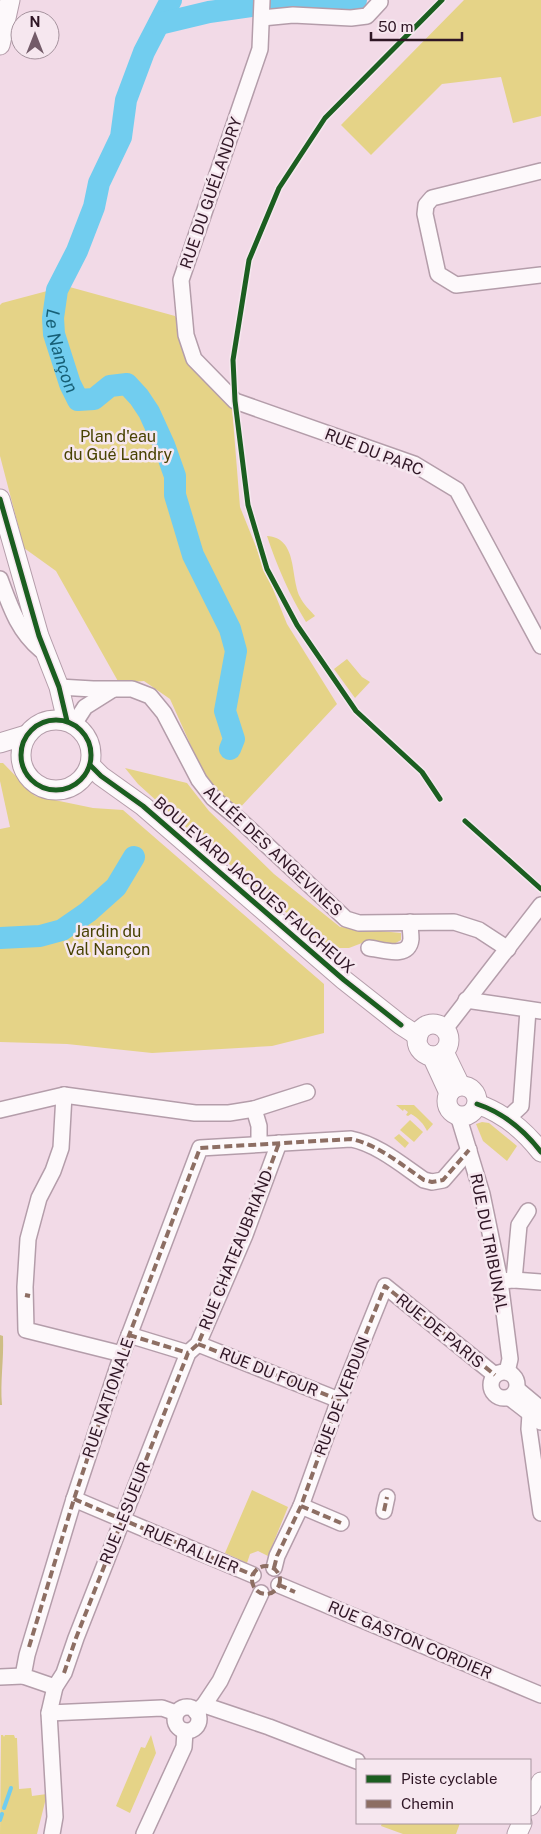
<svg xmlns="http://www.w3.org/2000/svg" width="541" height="1834" font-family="'Public Sans',sans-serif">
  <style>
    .green { fill: #e5d387 }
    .forest { fill: #cebd85 }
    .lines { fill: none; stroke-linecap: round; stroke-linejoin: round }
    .stream { stroke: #71cdef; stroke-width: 4 }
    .river { stroke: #71cdef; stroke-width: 22 }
    .minor-casing { stroke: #b49daa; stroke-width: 18 }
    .major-casing { stroke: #b49daa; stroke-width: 21 }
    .minor { stroke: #fdf9fb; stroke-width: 15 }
    .major { stroke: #fdf9fb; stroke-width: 19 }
    .quiet { stroke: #8d6e63; stroke-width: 4; stroke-dasharray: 8 4; stroke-linecap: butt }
    .cycleway-casing { stroke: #f6e7ef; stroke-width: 8 }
    .cycleway { stroke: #1b5e20; stroke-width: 5 }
    .labels { text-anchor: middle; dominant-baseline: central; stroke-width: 5; stroke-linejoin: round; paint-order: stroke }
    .street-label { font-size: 16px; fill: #2f1625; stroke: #f6e7ef }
    .park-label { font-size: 16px; fill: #484202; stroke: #f6e7ef }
    .water-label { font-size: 18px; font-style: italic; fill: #176077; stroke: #f6e7ef }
  </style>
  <rect width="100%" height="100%" fill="#f2dae7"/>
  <g class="green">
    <path d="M464,0H541V116L513,123L501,77L442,84L371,155L341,125Z"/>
    <path d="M66,286L175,316L232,407L240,507L287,624L337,704L236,812L209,786L170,699L144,681L119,683L56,571L24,548L0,456V305L2,303Z"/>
    <path d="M267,536C298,538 290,576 300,597C303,604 310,610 315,616L306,622C289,594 277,566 267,536Z"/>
    <path d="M347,659L362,677L370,682L355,698L334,669Z"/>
    <path d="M0,763H3L35,796L93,808L123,810L324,984V1033L272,1046L152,1053L67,1044L0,1042V829L10,827L0,781Z"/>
    <path d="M125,768L187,783L209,811L274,874L340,927L401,933V940L394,944L374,941L362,943L349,948H328L180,822L138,784Z"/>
    <path d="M396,1105H414L433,1124L427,1131C424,1124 418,1118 411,1114L408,1116L406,1115L408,1112L404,1109L403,1111Z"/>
    <path d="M410,1120L423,1132L414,1142L400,1130Z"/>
    <path d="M482,1122L489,1123L517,1146L507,1161L483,1141L476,1124Z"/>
    <path d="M399,1134L409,1143L405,1148L394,1138Z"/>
    <path d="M252,1490L288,1507L268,1556L258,1551L250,1554L247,1563L225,1553Z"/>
    <path d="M1,1735H3L4,1737L5,1735H14L15,1738H17L19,1789L31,1788L32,1796L47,1794L37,1834H0Z"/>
    <path d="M151,1735L156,1753L130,1813L116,1806L141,1747L145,1748Z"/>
    <path d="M382,1823H460L456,1834H403L381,1826Z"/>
  </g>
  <path class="forest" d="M0,1335L3,1336C4,1360 0,1381 2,1405H0Z"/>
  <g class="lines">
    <g class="stream">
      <path d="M4,1808L11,1788"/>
      <path d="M0,1820L2,1814"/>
    </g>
    <g class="river">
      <path id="s1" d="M171,0L144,52L126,100L121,137L99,183L94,207L77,251L57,290L53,318L54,334L70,384L78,400L94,399L110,386L127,384L139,397L149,412L164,445L175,476V495L193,555L230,629L236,651L225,711L234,739L230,749"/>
      <path d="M279,2L304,1L330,3L356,0"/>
      <path d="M159,24L209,12L251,6"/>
      <path d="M0,938L40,936L62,930L88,912L116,887L134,857"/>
    </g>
    <g class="minor-casing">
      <g id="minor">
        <path d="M262,0L260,49L181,280L186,335L194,359L235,401L414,464L457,490L541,646"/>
        <path d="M262,18L293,15L351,18L367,16L380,2"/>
        <path d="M541,171L432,198L426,205L425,214L438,274L456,285L541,275"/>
        <path d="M0,579C10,606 18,631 41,650"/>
        <path d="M59,687L93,689H132L150,696L164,713L199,780L213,798L241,821L346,919L359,923L454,922L479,930L508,949"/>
        <path d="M74,724L85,707L112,690"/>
        <path d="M369,948C381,949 409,960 411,939C411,934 410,928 410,922"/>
        <path d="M466,1000L541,1011"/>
        <path d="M445,1029L541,905"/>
        <path d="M64,1095L61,1148L53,1171L39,1198L28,1239L25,1287L26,1330L122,1354"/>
        <path d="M254,1109L259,1126V1144"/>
        <path d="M0,1110L64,1095L195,1113H229L254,1109L307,1092"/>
        <path d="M458,1115L482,1194L500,1281L510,1359L507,1372"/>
        <path d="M507,1119L521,1106L528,1010"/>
        <path d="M514,1280L541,1282"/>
        <path d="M500,1281L514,1280L519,1225L528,1211"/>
        <path d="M129,1335L188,1353"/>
        <path d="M198,1344L339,1400"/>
        <circle cx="504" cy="1385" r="13"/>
        <path d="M517,1389L541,1409"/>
        <path d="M510,1398L541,1422"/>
        <path d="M530,1414L529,1429L541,1513"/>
        <path d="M74,1499L253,1575"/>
        <path d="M301,1506L341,1523"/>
        <path d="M384,1511L387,1497"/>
        <path d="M274,1568L277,1556L301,1506L339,1400L385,1286L495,1375"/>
        <path d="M279,1585L541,1695"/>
        <path d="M0,1677L23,1676"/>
        <path d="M55,1687L23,1676L27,1655L74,1499L122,1354L200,1148L351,1139C377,1144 402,1165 424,1180L432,1182L443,1180L469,1150"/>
        <path d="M204,1705L269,1727L357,1761"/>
        <circle cx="187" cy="1719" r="12"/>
        <path d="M196,1712L204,1705L220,1681L261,1593"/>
        <path d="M49,1713L162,1708L176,1713"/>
        <path d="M52,1834L55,1817L49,1713L55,1687L64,1673L76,1638L188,1353L198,1344L245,1235L279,1143"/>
        <path d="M144,1834L184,1747L185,1731"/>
      </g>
    </g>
    <g class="major-casing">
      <g id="major">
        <path d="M0,45L10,0"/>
        <path d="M0,499L39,636L59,687L67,721"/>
        <circle cx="56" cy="755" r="35"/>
        <path d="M0,743L26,735"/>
        <path d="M90,765L101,776L143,806L344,980L401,1025L418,1036"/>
        <circle cx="433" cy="1040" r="16"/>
        <path d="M444,1052L460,1085"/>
        <path d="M432,1056L449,1093"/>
        <circle cx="462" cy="1101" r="15"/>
        <path d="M477,1104C504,1113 524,1130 541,1152"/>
        <path d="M530,1806L541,1782"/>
        <path d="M517,1834L522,1823"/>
      </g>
    </g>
    <use href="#minor" class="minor"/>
    <use href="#major" class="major"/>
    <g class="quiet">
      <path d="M25,1295L30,1296"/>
      <path d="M129,1335L188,1353"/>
      <path d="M198,1344L339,1400"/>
      <path d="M74,1499L253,1575"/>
      <path d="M301,1506L341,1523"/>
      <path d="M384,1511L387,1497"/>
      <circle cx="266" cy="1580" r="14"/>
      <path d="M274,1568L277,1556L301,1506L339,1400L385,1286L495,1375"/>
      <path d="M279,1585L295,1592"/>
      <path d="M29,1647L74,1499L122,1354L200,1148L351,1139C377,1144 402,1165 424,1180L432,1182L443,1180L469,1150"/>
      <path d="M64,1673L76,1638L188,1353L198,1344L245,1235L279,1143"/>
    </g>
    <g class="cycleway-casing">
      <g id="cycleway">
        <path d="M0,499L39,636L59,687L67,721"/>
        <circle cx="56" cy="755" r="35"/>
        <path d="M90,765L101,776L143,806L344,980L401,1025"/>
        <path d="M440,799L422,772L356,711L297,625L267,569L248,505L235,401L233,360L249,260L279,188L325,118L442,0"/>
        <path d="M465,821L541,889"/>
        <path d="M477,1104C504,1113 524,1130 541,1152"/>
      </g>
    </g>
    <use href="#cycleway" class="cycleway"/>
  </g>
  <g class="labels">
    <g class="street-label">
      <text transform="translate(211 193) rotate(-71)">RUE DU GUÉLANDRY</text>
      <text transform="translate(374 452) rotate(21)">RUE DU PARC</text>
      <text transform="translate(273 851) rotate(43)">ALLÉE DES ANGEVINES</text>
      <text transform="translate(254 885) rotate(41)">BOULEVARD JACQUES FAUCHEUX</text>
      <text transform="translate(489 1243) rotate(79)">RUE DU TRIBUNAL</text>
      <text transform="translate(236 1250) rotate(-68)">RUE CHATEAUBRIAND</text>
      <text transform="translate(440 1331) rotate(39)">RUE DE PARIS</text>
      <text transform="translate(269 1372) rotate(22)">RUE DU FOUR</text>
      <text transform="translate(342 1396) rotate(-69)">RUE DE VERDUN</text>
      <text transform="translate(108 1398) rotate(-71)">RUE NATIONALE</text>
      <text transform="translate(125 1513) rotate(-68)">RUE LESUEUR</text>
      <text transform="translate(191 1549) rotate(23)">RUE RALLIER</text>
      <text transform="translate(410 1640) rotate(23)">RUE GASTON CORDIER</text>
    </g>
    <g class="park-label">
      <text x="118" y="436">Plan d'eau<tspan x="118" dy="18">du Gué Landry</tspan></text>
      <text x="108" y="931">Jardin du<tspan x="108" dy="18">Val Nançon</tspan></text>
    </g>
    <g class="water-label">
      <text stroke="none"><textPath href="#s1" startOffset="376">Le Nançon</textPath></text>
    </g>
  </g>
  <rect x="356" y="1759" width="175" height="65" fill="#f6e7ef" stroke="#a6939e"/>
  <rect x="366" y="1775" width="25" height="8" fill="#1b5e20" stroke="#a6939e"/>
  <text x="401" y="1784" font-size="15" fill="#2f1625">Piste cyclable</text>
  <rect x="366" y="1800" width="25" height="8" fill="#8d6e63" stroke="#a6939e"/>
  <text x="401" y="1809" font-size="15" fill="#2f1625">Chemin</text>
  <g transform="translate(35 35)"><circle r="24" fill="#f6e7ef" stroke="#a6939e"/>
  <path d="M0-4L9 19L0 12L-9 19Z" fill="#735b69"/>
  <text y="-8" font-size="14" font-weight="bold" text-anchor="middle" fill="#2f1625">N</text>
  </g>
  <path d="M371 32v8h91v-8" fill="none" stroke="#2f1625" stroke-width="2.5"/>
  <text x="378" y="32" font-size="15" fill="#2f1625" stroke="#f6e7ef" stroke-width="4" paint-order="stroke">50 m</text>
</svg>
